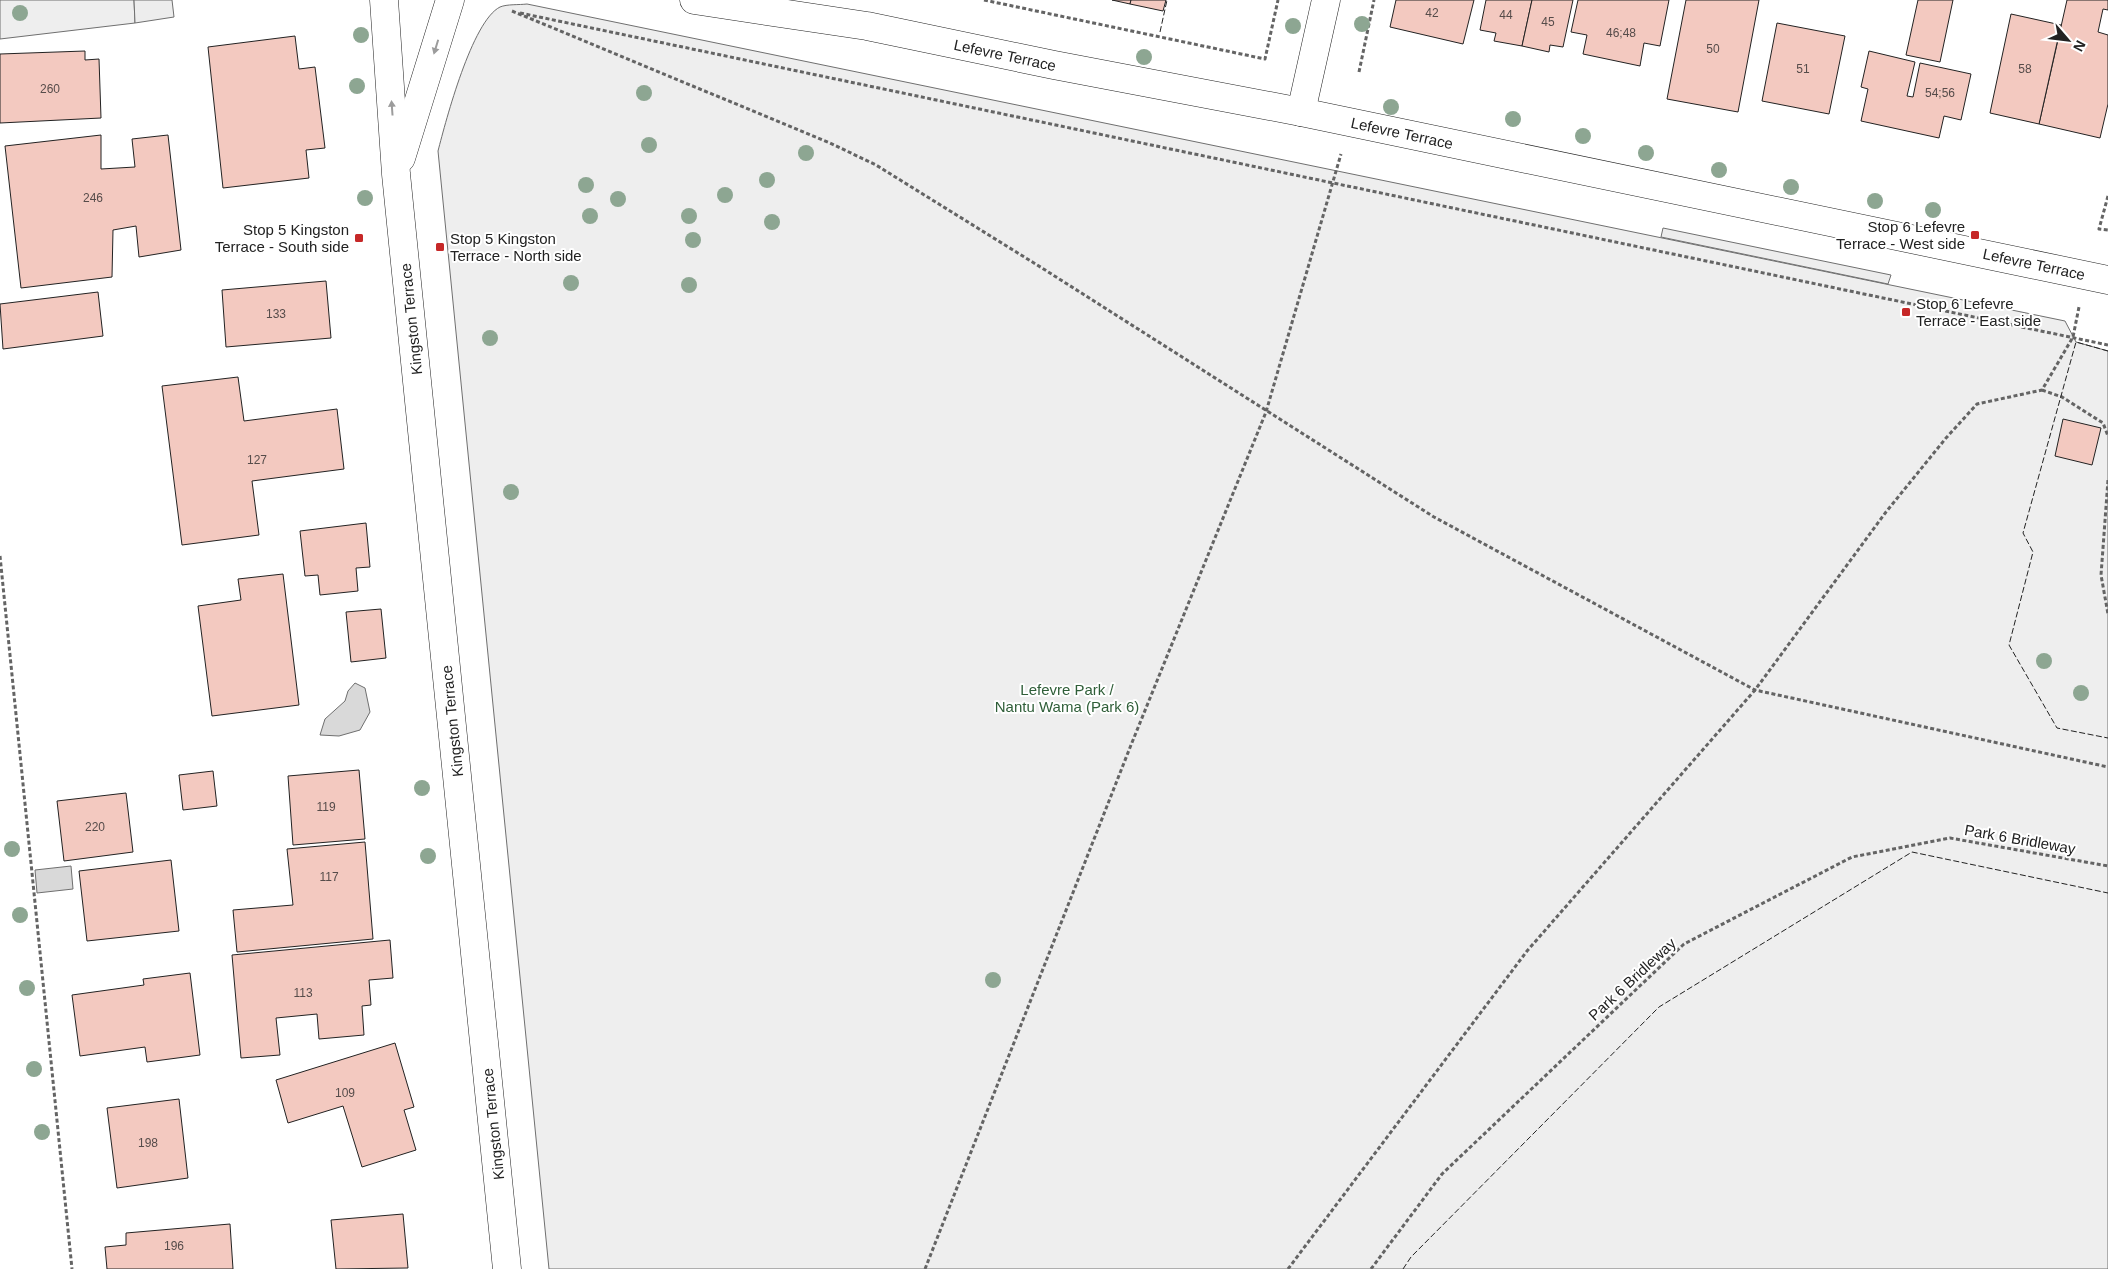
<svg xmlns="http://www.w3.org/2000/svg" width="2108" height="1269" font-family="Helvetica,sans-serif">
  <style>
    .green { fill: #eee; stroke: #6f6f6f }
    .parking { fill: #ededed; stroke: #6f6f6f }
    .water { fill: #d9d9d9; stroke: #6f6f6f }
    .building { fill: #f3c9c0; stroke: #222 }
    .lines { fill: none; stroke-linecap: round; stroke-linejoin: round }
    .minor-casing { stroke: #222; stroke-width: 29 }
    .tertiary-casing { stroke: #222; stroke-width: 29 }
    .path { stroke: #646464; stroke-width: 3; stroke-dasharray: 4 2.5; stroke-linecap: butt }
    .minor { stroke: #fff; stroke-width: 28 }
    .tertiary { stroke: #fff; stroke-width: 28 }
    .fence { stroke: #222; stroke-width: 1; stroke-dasharray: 6 2.5; stroke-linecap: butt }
    .tree { fill: #8da692 }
    .oneway { fill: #9c9c9c }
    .poi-dot { fill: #c62828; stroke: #fff; stroke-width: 2 }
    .labels { text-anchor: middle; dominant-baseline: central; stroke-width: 4; stroke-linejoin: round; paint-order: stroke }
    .number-label { font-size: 12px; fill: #564c4a }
    .street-label { font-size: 15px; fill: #222; stroke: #fff }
    .poi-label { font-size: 15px; fill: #222; stroke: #fff; text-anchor: end }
    .park-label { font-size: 15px; fill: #2f5e38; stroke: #fff }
  </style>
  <rect width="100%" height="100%" fill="#fff"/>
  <g class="green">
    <path d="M0,0H134L135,23L0,39Z"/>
    <path d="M527,4L2065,321L2076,342L2108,351V1269H549L438,151C446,120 472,21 500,7C507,4 519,5 527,4Z"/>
  </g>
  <g class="parking">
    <path d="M134,0H172L174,17L135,23Z"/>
    <path d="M1663,228L1891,275L1888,284L1661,237Z"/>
  </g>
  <g class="water">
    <path d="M355,683L365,688L370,712L360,730L339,736L320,735L325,719L345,701L348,691Z"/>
    <path d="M71,866L73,889L37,893L35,870Z"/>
  </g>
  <g class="building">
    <path d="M1112,0H1131L1130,4Z"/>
    <path d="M1131,0H1166L1163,11L1130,4Z"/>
    <path d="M1396,0H1474L1463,44L1390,27Z"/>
    <path d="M1486,0H1532L1522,46L1494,41L1496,33L1480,30Z"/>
    <path d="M1532,0H1573L1563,47L1550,45L1549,52L1522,46Z"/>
    <path d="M1578,0H1669L1660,46L1644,43L1640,66L1583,54L1587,35L1571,32Z"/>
    <path d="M1686,0H1759L1738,112L1667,99Z"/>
    <path d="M1918,0H1953L1940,62L1906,55Z"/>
    <path d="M2067,0H2108V10L2103,9L2098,32L2108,35V104L2100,138L2039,124Z"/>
    <path d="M2011,14L2061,25L2039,124L1990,113Z"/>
    <path d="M1777,23L1845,36L1829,114L1762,101Z"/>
    <path d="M295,36L299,69L315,67L325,148L306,150L309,178L223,188L208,47Z"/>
    <path d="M85,51V60L99,59L101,118L0,123V54Z"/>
    <path d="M1869,51L1915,62L1907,96L1913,97L1920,63L1971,74L1961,120L1944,116L1939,138L1861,121L1868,89L1861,87Z"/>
    <path d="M101,135V169L135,167L132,139L168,135L181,250L139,257L136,226L113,230L112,277L21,288L5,146Z"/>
    <path d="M326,281L331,338L226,347L222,290Z"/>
    <path d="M98,292L103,336L3,349L0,304Z"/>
    <path d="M238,377L244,421L337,409L344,469L252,481L259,535L182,545L162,386Z"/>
    <path d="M2063,419L2101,428L2092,465L2055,456Z"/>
    <path d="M366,523L370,567L356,568L358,591L320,595L318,575L305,576L300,531Z"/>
    <path d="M283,574L299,705L212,716L198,606L241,600L238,579Z"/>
    <path d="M381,609L386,658L351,662L346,612Z"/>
    <path d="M359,770L365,839L293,845L288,776Z"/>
    <path d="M213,771L217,806L183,810L179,775Z"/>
    <path d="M126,793L133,852L64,861L57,801Z"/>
    <path d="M365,842L373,939L237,952L233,910L293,905L287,849Z"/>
    <path d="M171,860L179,931L87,941L79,871Z"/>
    <path d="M390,940L393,978L369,980L371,1005L362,1006L364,1035L319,1039L317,1014L276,1018L280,1055L241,1058L232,955Z"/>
    <path d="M190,973L200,1055L147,1062L145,1047L80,1056L72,995L144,985L143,979Z"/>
    <path d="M395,1043L414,1107L404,1110L416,1150L362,1167L343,1106L288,1123L276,1080Z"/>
    <path d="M179,1099L188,1178L117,1188L107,1108Z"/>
    <path d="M403,1214L408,1268L336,1269L331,1220Z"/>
    <path d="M230,1224L233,1269H107L105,1247L126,1245V1233Z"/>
  </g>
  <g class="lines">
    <g class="minor-casing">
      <path id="minor" d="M1301,112L1326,0"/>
    </g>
    <g class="tertiary-casing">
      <g id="tertiary">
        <path d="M384,0L396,174L507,1269"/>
        <path d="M694,0L867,26L1054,65L1301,112L2108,280"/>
        <path d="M401,158L450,0"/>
      </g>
    </g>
    <g class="path">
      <path d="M984,0L1265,59L1278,0"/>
      <path d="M512,11L830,143L876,165L1042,268L1434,517L1755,690L2108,767"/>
      <path d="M520,13L2108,345"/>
      <path d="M1359,72L1374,0"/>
      <path d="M2108,196L2099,229L2108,230"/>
      <path d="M2042,390L2062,397L2103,423L2108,436"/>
      <path d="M2108,480L2101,575L2108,614"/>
      <path d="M0,556L72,1269"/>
      <path d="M925,1269L1131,745L1266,412L1341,154"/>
      <path d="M1288,1269L1527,951L1755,690L1886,512L1946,438L1977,404L2042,390L2073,337L2079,307"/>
      <path d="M1371,1269L1442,1174L1684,944L1852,857L1950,838L2108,866"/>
    </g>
    <use href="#minor" class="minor"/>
    <use href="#tertiary" class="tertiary"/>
    <g class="fence">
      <path d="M1160,32L1167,0"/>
      <path d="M2108,351L2076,342L2023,533L2033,552L2009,645L2057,728L2108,738"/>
      <path d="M1403,1269L1411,1257L1659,1007L1912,852L2108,893"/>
    </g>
  </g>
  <g class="tree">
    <circle cx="20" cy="13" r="8"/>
    <circle cx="1362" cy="24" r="8"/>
    <circle cx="1293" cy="26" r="8"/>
    <circle cx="361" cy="35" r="8"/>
    <circle cx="1144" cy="57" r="8"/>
    <circle cx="357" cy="86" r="8"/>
    <circle cx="644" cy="93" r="8"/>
    <circle cx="1391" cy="107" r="8"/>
    <circle cx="1513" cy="119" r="8"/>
    <circle cx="1583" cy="136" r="8"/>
    <circle cx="649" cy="145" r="8"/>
    <circle cx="806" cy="153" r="8"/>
    <circle cx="1646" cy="153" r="8"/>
    <circle cx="1719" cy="170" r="8"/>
    <circle cx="767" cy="180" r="8"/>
    <circle cx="586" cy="185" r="8"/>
    <circle cx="1791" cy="187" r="8"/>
    <circle cx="725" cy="195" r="8"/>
    <circle cx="365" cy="198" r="8"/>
    <circle cx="618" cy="199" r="8"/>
    <circle cx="1875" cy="201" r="8"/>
    <circle cx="1933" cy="210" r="8"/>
    <circle cx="590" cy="216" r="8"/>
    <circle cx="689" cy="216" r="8"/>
    <circle cx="772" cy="222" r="8"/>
    <circle cx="693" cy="240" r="8"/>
    <circle cx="571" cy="283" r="8"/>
    <circle cx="689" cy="285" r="8"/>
    <circle cx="490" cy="338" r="8"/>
    <circle cx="511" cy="492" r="8"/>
    <circle cx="2044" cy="661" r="8"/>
    <circle cx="2081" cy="693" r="8"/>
    <circle cx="422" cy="788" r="8"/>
    <circle cx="12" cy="849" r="8"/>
    <circle cx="428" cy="856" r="8"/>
    <circle cx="20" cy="915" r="8"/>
    <circle cx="993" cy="980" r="8"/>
    <circle cx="27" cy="988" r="8"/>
    <circle cx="34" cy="1069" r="8"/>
    <circle cx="42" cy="1132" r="8"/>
  </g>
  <defs><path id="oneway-solid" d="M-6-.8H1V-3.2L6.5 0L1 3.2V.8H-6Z" transform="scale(1.25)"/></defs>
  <g class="oneway">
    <use href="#oneway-solid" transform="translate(436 47) rotate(107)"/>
    <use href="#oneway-solid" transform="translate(392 108) rotate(-94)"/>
  </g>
  <g class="poi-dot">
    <rect x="1970" y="230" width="10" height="10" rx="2.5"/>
    <rect x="354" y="233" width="10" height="10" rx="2.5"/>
    <rect x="435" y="242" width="10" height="10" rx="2.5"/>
    <rect x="1901" y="307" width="10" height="10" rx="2.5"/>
  </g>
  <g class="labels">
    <g class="number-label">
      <text x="1432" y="13">42</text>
      <text x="1506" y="15">44</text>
      <text x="1548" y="22">45</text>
      <text x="1621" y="33">46;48</text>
      <text x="1713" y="49">50</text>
      <text x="1803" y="69">51</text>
      <text x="2025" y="69">58</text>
      <text x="50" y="89">260</text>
      <text x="1940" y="93">54;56</text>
      <text x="93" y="198">246</text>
      <text x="276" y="314">133</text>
      <text x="257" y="460">127</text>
      <text x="326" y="807">119</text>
      <text x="95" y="827">220</text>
      <text x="329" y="877">117</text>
      <text x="303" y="993">113</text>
      <text x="345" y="1093">109</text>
      <text x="148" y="1143">198</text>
      <text x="174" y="1246">196</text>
    </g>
    <g class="street-label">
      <text transform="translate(1005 55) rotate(12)">Lefevre Terrace</text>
      <text transform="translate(1402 133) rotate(12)">Lefevre Terrace</text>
      <text transform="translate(2034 264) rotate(12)">Lefevre Terrace</text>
      <text transform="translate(411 319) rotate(-96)">Kingston Terrace</text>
      <text transform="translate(452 721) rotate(-96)">Kingston Terrace</text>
      <text transform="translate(2020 839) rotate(10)">Park 6 Bridleway</text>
      <text transform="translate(1632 979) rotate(-43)">Park 6 Bridleway</text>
      <text transform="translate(493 1124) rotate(-96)">Kingston Terrace</text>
    </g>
    <g class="poi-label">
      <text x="1965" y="226">Stop 6 Lefevre<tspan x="1965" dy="17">Terrace - West side</tspan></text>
      <text x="349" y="229">Stop 5 Kingston<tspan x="349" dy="17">Terrace - South side</tspan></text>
      <text x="450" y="238" text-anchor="start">Stop 5 Kingston<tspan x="450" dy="17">Terrace - North side</tspan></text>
      <text x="1916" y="303" text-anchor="start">Stop 6 Lefevre<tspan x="1916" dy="17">Terrace - East side</tspan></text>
    </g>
    <g class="park-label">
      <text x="1067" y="689">Lefevre Park /<tspan x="1067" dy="17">Nantu Wama (Park 6)</tspan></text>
    </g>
  </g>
  <g transform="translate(2068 40) rotate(118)" stroke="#ffffff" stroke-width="4" paint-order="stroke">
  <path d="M0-4L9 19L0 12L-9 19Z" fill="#222222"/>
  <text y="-8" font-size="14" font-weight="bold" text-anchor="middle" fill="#222222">N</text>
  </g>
</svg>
